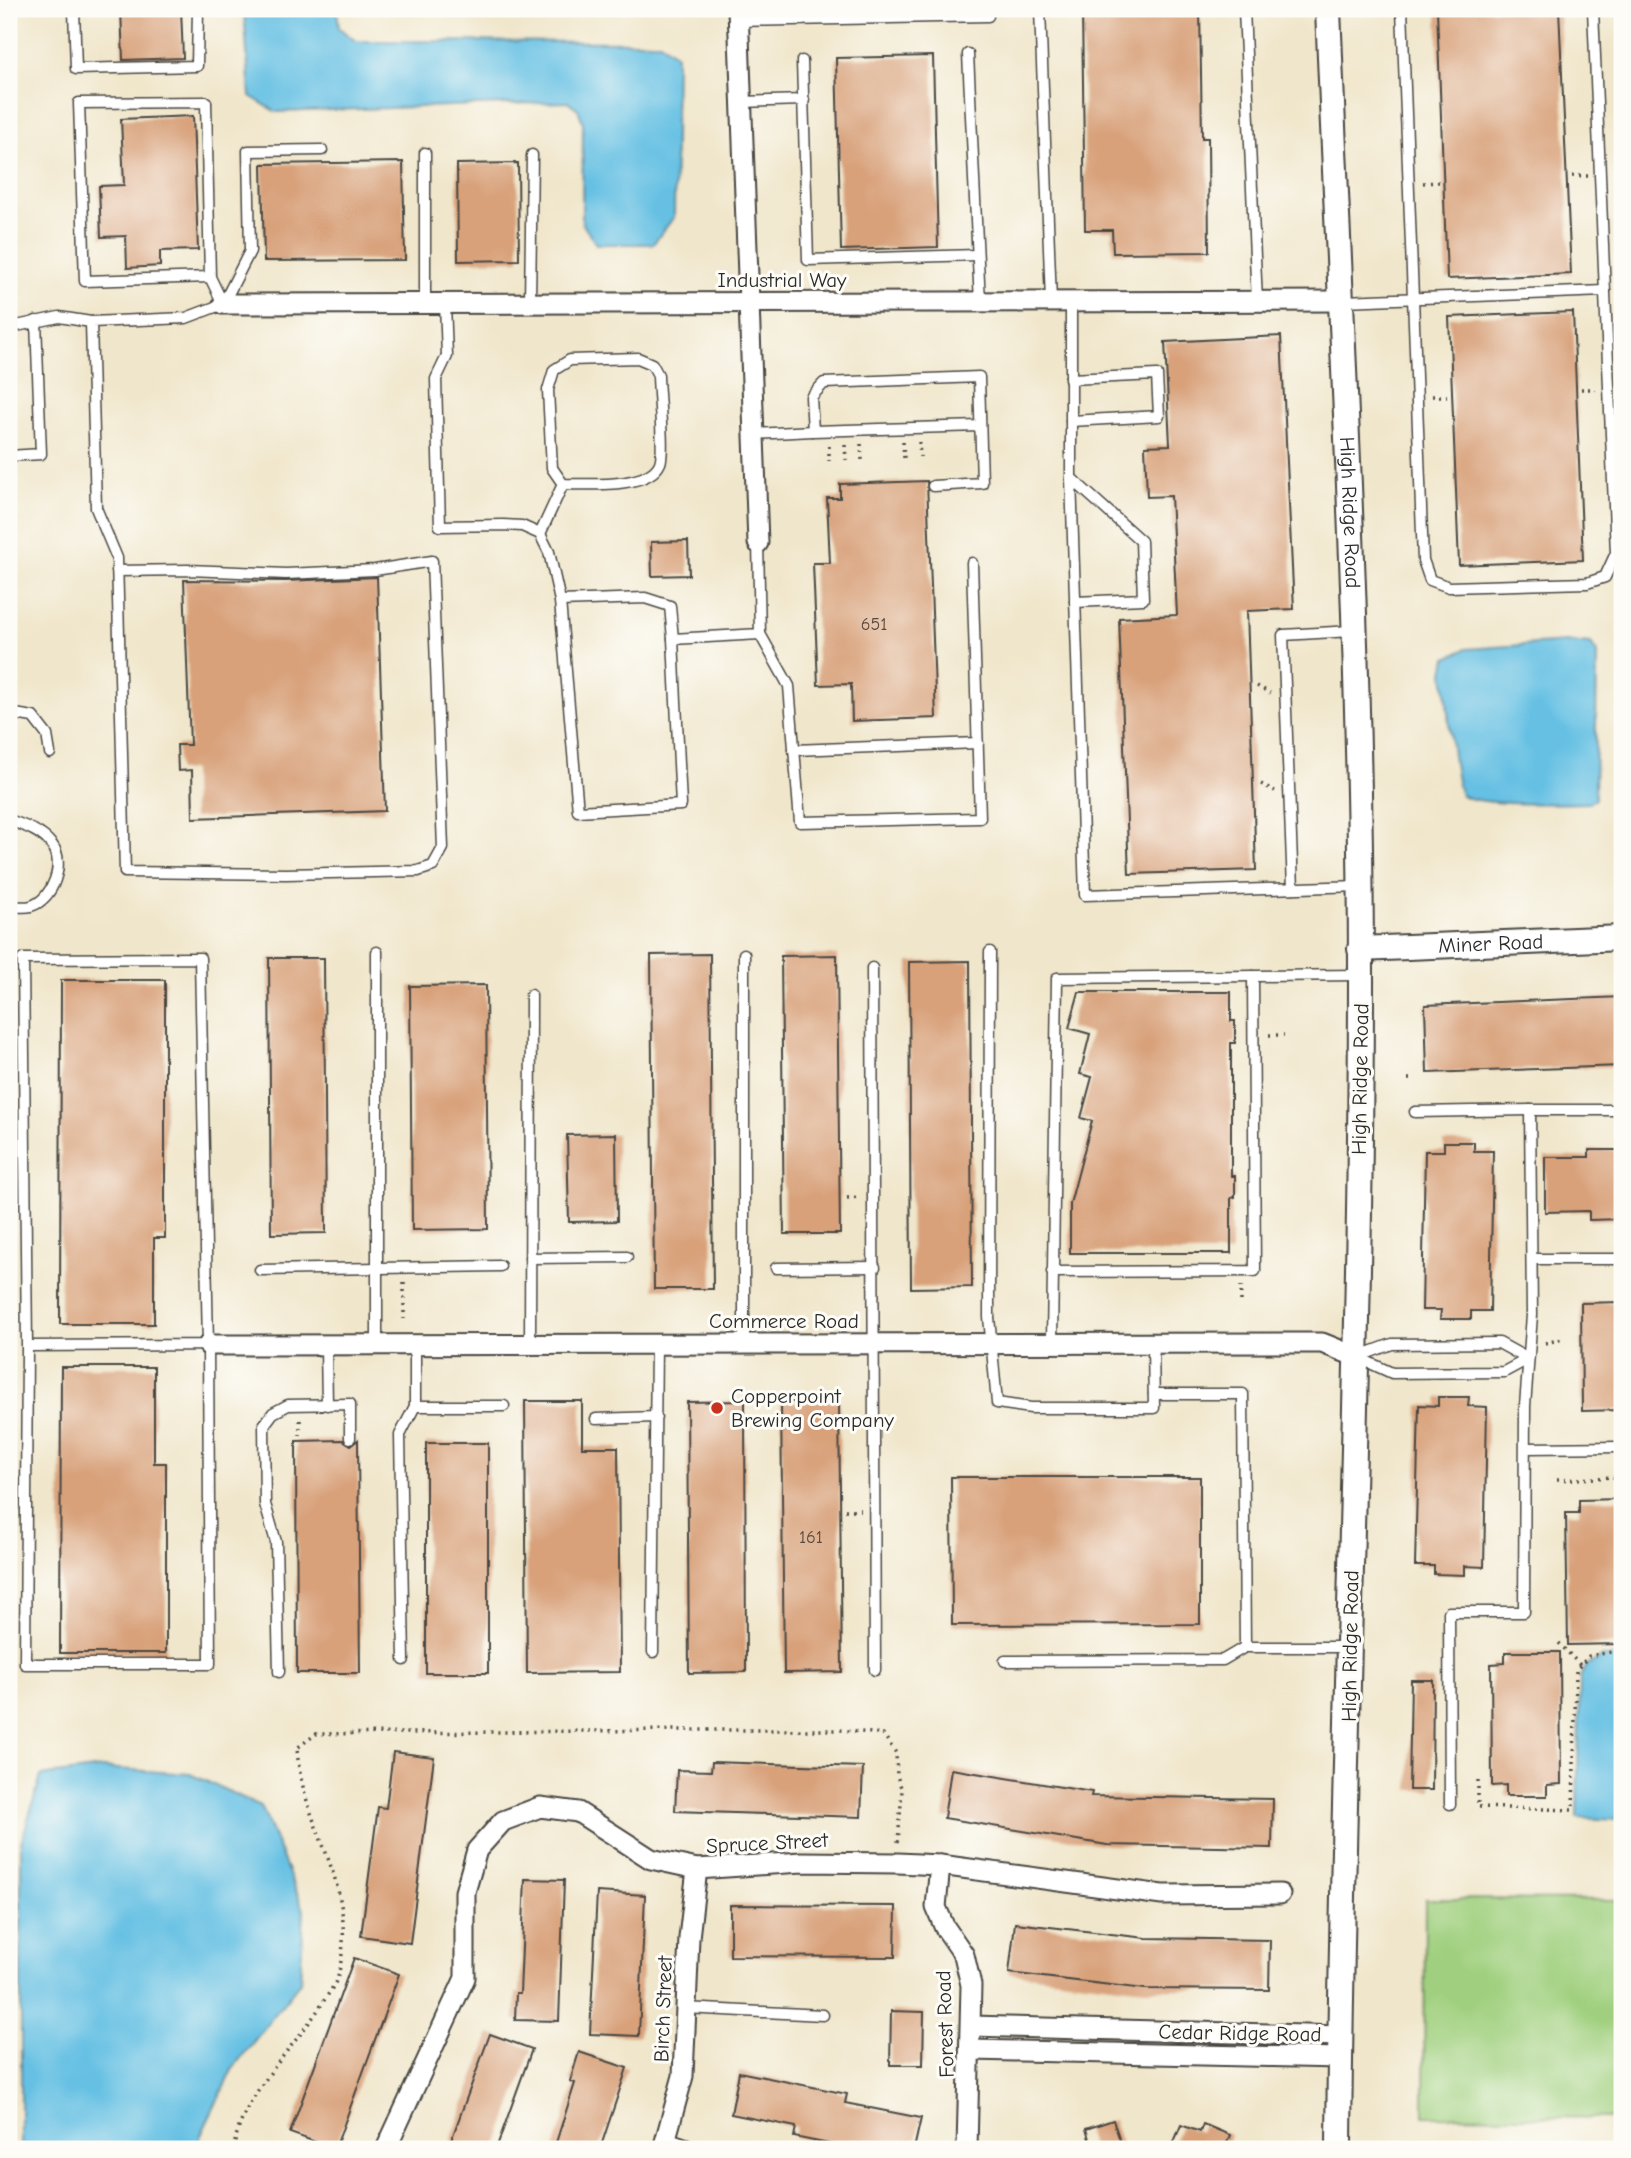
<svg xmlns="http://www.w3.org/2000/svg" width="1631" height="2158" font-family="'Comic Neue',sans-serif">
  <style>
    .green { fill: #a0d07f; stroke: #667e55; stroke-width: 2 }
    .water { fill: #65c0e3; stroke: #487687; stroke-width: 2 }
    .building { fill: #d8a17a }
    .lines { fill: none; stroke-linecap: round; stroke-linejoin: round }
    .service-casing { stroke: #494743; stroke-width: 13 }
    .minor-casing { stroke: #494743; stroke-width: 23 }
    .tertiary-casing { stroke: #494743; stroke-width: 28 }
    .path { stroke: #494743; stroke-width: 3.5; stroke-dasharray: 2 5; stroke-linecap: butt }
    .service { stroke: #fff; stroke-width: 10 }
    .minor { stroke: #fff; stroke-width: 19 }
    .tertiary { stroke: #fff; stroke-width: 24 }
    .poi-dot { fill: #c8321e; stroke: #fdfcf7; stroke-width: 2.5 }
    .labels { text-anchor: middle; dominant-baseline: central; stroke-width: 6; stroke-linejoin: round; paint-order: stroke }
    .number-label { font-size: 18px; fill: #56483f }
    .street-label { font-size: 21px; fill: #2b2b2b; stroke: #fdfcf7 }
    .poi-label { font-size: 21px; fill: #2b2b2b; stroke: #fdfcf7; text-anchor: start }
  </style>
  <rect width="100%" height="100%" fill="#fdfcf7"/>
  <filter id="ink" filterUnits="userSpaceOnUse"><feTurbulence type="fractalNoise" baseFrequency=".0143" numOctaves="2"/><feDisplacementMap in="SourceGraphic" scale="14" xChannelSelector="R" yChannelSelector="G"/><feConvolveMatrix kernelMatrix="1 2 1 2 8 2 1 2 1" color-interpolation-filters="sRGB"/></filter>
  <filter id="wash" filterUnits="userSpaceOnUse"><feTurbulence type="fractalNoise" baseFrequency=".00686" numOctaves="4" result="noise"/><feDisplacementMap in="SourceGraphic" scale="28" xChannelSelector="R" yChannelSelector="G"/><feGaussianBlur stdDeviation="1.57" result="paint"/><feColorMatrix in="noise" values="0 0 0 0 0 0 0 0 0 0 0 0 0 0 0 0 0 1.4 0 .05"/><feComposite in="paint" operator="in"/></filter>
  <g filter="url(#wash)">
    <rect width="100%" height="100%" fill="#f0e6cb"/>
    <path class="green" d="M1425,1899L1622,1900V2118L1424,2116Z"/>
    <g class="water">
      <path d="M244,9H337L339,28L356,41L660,42L676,55L674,217L653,244H596L582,223L583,123L578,109L568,102L276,112L250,96Z"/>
      <path d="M1567,642L1591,644L1597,653L1595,799L1588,803C1566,803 1474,807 1461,794C1454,787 1446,690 1444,672L1447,658L1466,649Z"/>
      <path d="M1603,1657H1622V1820L1577,1818L1580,1677L1588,1664Z"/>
      <path d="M102,1768L190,1774L261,1806L304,1910L300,1982L233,2068L200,2137V2149H21V1843L41,1776Z"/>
    </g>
    <g id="blocks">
      <g class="building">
        <path d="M121,9H181L183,58L123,60Z"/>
        <path d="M1082,9H1200L1202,138H1208L1209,252L1113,253L1112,230H1085Z"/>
        <path d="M1437,9H1559L1571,274L1447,279Z"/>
        <path d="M933,56L938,247L841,250L836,58Z"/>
        <path d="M193,116L198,250L160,251V266L127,268L126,236L101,237L99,186L124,185L121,119Z"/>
        <path d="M403,162L405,260L264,261L262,164Z"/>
        <path d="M518,163L519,260L458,261L457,164Z"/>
        <path d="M1573,312L1583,560L1459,565L1449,317Z"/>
        <path d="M1281,336L1294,609L1247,611L1256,870L1129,874L1119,618L1177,615L1171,496L1147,497L1145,446L1170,445L1165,342Z"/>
        <path d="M927,481L936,718L852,721L851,684L818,685L813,563H830L827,498H840V484Z"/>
        <path d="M688,541L689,575L652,576L651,542Z"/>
        <path d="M377,577L385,811L193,818L192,770L178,771L177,745H190L184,580L286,581Z"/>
        <path d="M710,954L713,1289H654L651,955Z"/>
        <path d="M837,955L840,1234H784L781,956Z"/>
        <path d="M269,958H324L326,1233L271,1234Z"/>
        <path d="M970,961L972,1287L911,1288L909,962Z"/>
        <path d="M61,980H165V1238H154V1324H60Z"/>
        <path d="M486,985L488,1229L412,1230L410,986Z"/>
        <path d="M1079,992H1231V1021H1235V1043H1231V1176H1235V1197L1231,1198V1253H1070V1204L1092,1121L1081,1118L1092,1077L1080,1074L1090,1034L1069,1028Z"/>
        <path d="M1622,997V1066L1427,1073L1425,1005Z"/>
        <path d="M616,1134L617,1221L569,1222L567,1135Z"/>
        <path d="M1444,1142H1474V1151H1493L1490,1311H1471V1319H1440L1441,1310H1422L1425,1151H1444Z"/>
        <path d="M1589,1150H1622V1219L1589,1220V1211L1545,1212V1157H1589Z"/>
        <path d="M1621,1302L1622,1410L1582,1411L1581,1303Z"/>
        <path d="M61,1367H154V1463H166V1653H60Z"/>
        <path d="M1438,1397H1469L1468,1406L1487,1407L1484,1567L1465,1566V1575L1434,1574V1566H1415L1419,1405L1438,1406Z"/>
        <path d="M525,1401H582V1447H618L620,1672L527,1673Z"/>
        <path d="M745,1401L746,1672L689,1673L687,1402Z"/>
        <path d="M839,1401L842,1672L784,1673L781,1402Z"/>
        <path d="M343,1440L351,1445L358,1440L360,1673H297L296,1441Z"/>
        <rect x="426" y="1443" width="62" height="230"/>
        <path d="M951,1477H1200V1624L952,1625Z"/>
        <path d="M1621,1499L1622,1644L1568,1645L1566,1513H1579V1500Z"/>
        <path d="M1505,1652H1560L1561,1784L1547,1785V1796H1506V1785L1492,1786L1491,1664L1505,1663Z"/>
        <path d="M1411,1680H1433L1432,1790H1409Z"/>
        <path d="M393,1752L434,1757L410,1943L361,1936L378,1807L386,1808Z"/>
        <path d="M712,1762L863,1767L861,1817L675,1811L677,1770L711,1771Z"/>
        <path d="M951,1769L1092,1792L1091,1796L1273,1799L1272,1848L1107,1845L944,1818Z"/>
        <path d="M525,1879L564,1880L559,2021L515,2020L516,1993H520Z"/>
        <path d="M597,1892L645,1895L639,2036L590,2034Z"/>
        <path d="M730,1905L896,1906L895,1957L730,1956Z"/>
        <path d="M1015,1923L1146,1938L1270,1940L1269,1990L1145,1989L1009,1973Z"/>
        <path d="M354,1958L399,1974L335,2149L290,2133Z"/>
        <path d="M891,2011L924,2012L923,2065H890Z"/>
        <path d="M490,2034L532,2049L496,2149H448Z"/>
        <path d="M579,2052L627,2068L600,2149H554L575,2083L570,2081Z"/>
        <path d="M739,2072L847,2094L845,2103L921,2118L914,2149H854L794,2137L796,2127L731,2114Z"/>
        <path d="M1113,2120L1123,2149H1092L1086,2129Z"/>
        <path d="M1203,2124L1230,2135L1227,2143L1240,2149H1171L1181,2125L1200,2132Z"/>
      </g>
    </g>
  </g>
  <g filter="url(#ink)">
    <use href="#blocks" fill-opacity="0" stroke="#494743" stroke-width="2"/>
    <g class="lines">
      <g class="service-casing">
        <g id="service">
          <path d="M74,9L76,69L197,66L198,9"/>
          <path d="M1040,9L1051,302"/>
          <path d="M1244,9L1257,302"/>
          <path d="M1402,9L1423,560L1430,580L1449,587L1587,583L1605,577L1616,553L1593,9"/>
          <path d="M739,21L988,16V9"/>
          <path d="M968,54L980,303"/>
          <path d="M802,61L808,260L977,255"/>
          <path d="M741,102L804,100"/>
          <path d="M425,153V303"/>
          <path d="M210,277L85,281L79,103L206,102L210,277L223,304"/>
          <path d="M1343,301L1605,291"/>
          <path d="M1071,302V478L1085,895L1359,886"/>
          <path d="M445,303L447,356L436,379L440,526L503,525L522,526L540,534L549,552L560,601L578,811L681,805L673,639L760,634L758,543"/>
          <path d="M530,303L532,155"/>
          <path d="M9,331L12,327L59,317L91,322"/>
          <path d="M638,358L652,364L658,375C658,392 665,451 660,463C649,489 588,484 563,484L552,468L548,390L554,370L570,360Z"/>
          <path d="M1070,379L1157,375L1159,416L1071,421"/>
          <path d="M752,434L813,431"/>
          <path d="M9,456L41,454L36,321"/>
          <path d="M1071,478L1141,541L1143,599L1075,602"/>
          <path d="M933,486L982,483L979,377L824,383L811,397L813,431L980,426"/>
          <path d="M540,534L563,484"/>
          <path d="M117,571L188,570L286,574L375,570L432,561L443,848L433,866L418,871L286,874L125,872L117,558L96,508L91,322L186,318L223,304L250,251L248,151L322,150"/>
          <path d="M560,601L645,598L670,606L673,639"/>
          <path d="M760,634L789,686L800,822L980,818L972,563"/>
          <path d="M9,713L33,717L47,735L50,753"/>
          <path d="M794,750L978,743"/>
          <path d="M9,820C25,826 41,831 52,845C66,862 53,900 31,906C25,908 15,906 9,906"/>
          <path d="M1293,888L1283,635L1352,631"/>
          <path d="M990,952L989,1317L997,1403L1031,1408H1154L1153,1344"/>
          <path d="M744,954V1344"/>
          <path d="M872,968L875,1670"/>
          <path d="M1415,1112L1530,1110"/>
          <path d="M530,1258L627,1257"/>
          <path d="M1532,1259H1622"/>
          <path d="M776,1268L875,1267"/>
          <path d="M260,1270L500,1266"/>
          <path d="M1052,1272L1255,1271L1253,976"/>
          <path d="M1052,1343L1057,978L1359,975"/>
          <path d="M377,1344V952"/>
          <path d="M530,1344L531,995"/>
          <path d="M326,1345L327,1405"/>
          <path d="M27,1346L25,1664H210L208,1345L200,958L23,959L27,1346L208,1345"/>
          <path d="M1357,1357L1392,1373L1504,1372L1528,1359"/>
          <path d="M1357,1357L1392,1344L1499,1343L1528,1359"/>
          <path d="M1154,1394H1243L1245,1647H1349"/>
          <path d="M415,1406H504"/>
          <path d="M596,1419L656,1417"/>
          <path d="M1526,1448L1622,1447"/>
          <path d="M653,1652L656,1344"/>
          <path d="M404,1660L400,1435L415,1406V1344"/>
          <path d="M1005,1661L1223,1660L1245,1647"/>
          <path d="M279,1672L276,1542L265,1504L264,1425L273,1413L288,1405L350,1404V1438"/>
          <path d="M1450,1804L1449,1612H1524L1525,1406L1532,1315L1530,1110H1622"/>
          <path d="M685,2008L823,2015"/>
        </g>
      </g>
      <g class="minor-casing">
        <g id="minor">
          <path d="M738,9L758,543"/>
          <path d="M223,304L1340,301"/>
          <path d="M208,1345L1322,1343L1357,1357"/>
          <path d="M940,1865L936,1907L944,1926L964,1955L971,1985L967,2149"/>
          <path d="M972,2026L1341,2036"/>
          <path d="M971,2050L1340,2058"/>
          <path d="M667,2142L687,2149"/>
          <path d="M386,2149L465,1978V1892L477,1850L503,1821L540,1807L578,1812L651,1859L697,1869L802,1862L898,1863L940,1865L1162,1895L1280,1894"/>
          <path d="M663,2149L683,2076L689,1938L697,1869"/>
        </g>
      </g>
      <g class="tertiary-casing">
        <g id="tertiary">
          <path id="s1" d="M1328,9C1341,331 1361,654 1361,977C1361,1368 1342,1758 1339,2149"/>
          <path id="s2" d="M1360,949L1622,938"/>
        </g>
      </g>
      <g class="path">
        <path d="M1572,176H1588"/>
        <path d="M1423,183L1439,182"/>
        <path d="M1581,389H1596"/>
        <path d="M1432,396H1447"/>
        <path d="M903,442L904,458"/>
        <path d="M919,442L920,457"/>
        <path d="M861,444L862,460"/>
        <path d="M845,445L846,460"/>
        <path d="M829,446V461"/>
        <path d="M1257,686L1270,693"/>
        <path d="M1261,784L1275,791"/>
        <path d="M1269,1035H1284"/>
        <path d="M1408,1079H1414"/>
        <path d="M847,1198L859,1197"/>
        <path d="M404,1283V1319"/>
        <path d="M1241,1301V1286"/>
        <path d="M1545,1343L1563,1339"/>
        <path d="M300,1420V1435"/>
        <path d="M1557,1480L1613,1477L1622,1485"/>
        <path d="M845,1510H860"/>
        <path d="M1559,1643L1580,1665"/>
        <path d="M1478,1780V1807L1573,1810L1576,1670L1589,1656L1622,1650"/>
        <path d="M234,2149C239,2098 295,2047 322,2004C327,1995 335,1986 338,1976C361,1880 302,1834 297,1748L316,1734L677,1730H840L883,1734L896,1753L897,1776L902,1790L898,1843"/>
      </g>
      <use href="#service" class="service"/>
      <use href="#minor" class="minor"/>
      <use href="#tertiary" class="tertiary"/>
    </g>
  </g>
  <circle class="poi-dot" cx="717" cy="1408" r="7"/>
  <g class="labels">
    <g class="number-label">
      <text x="874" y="624">651</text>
      <text x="811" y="1537">161</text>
    </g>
    <g class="street-label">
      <text x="782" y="280">Industrial Way</text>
      <text stroke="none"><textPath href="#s1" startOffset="504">High Ridge Road</textPath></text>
      <text stroke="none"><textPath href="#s2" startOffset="131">Miner Road</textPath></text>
      <text transform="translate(1360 1079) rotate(-89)">High Ridge Road</text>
      <text x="784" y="1321">Commerce Road</text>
      <text transform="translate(1350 1646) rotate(-89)">High Ridge Road</text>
      <text transform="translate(767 1843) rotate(-3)">Spruce Street</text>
      <text transform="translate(663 2009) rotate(-88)">Birch Street</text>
      <text transform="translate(945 2024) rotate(-92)">Forest Road</text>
      <text transform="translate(1240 2033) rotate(1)">Cedar Ridge Road</text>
    </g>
    <g class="poi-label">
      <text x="731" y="1396">Copperpoint<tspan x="731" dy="24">Brewing Company</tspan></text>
    </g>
  </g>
  <rect width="1631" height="2158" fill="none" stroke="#fdfcf7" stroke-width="35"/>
</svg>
